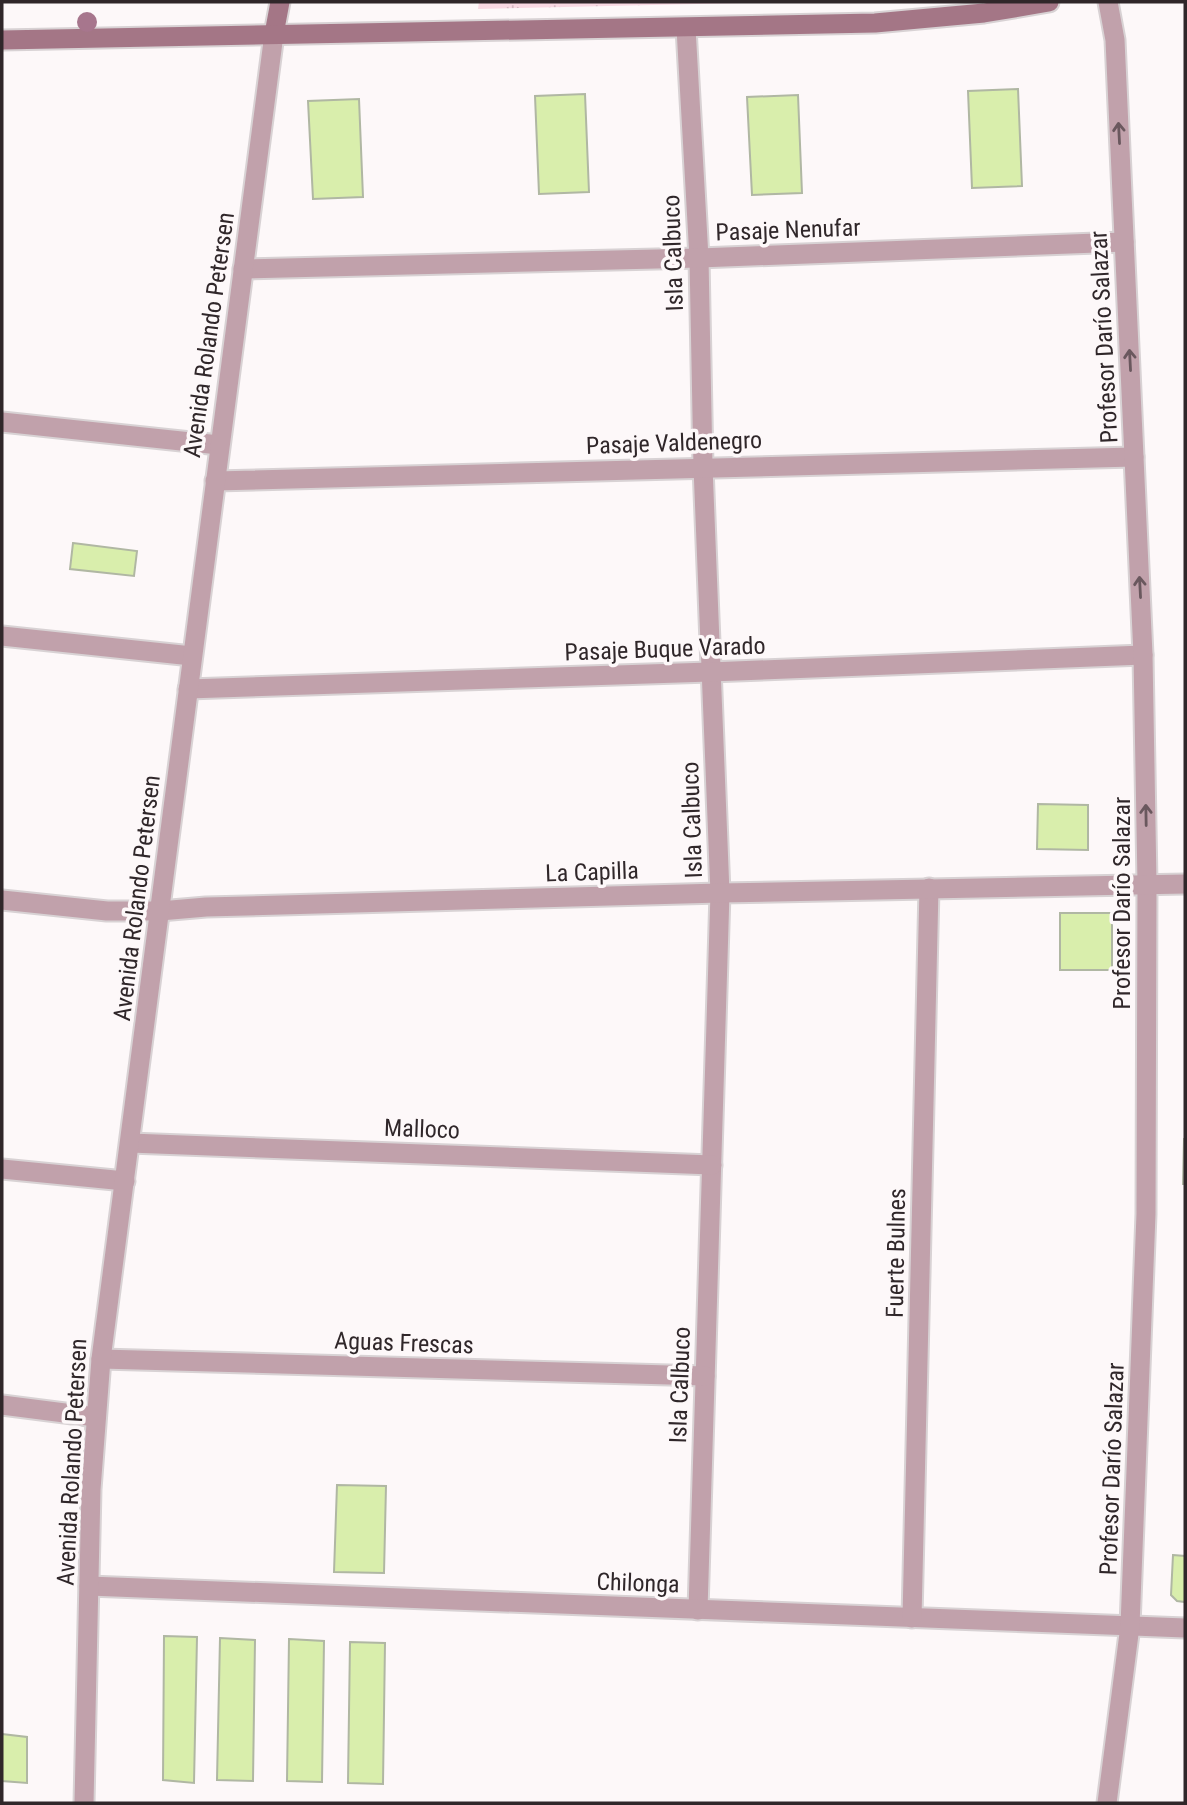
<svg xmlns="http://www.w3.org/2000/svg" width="1187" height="1805" font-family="'Roboto Condensed',sans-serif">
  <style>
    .grass { fill: url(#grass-tufts) }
    .building { fill: #d9eeac; stroke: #b0b7a3; stroke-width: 2 }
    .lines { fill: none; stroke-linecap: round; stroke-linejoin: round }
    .minor-casing { stroke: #d8d2d4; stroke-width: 23 }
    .tertiary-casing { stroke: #d8d2d4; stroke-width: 23 }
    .secondary-casing { stroke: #d8d2d4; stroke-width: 23 }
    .minor { stroke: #c1a1ab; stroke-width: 19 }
    .tertiary { stroke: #c1a1ab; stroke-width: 19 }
    .secondary { stroke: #a47686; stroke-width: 19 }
    .tree { fill: #a7768d }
    .oneway { stroke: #6a585e }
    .labels { text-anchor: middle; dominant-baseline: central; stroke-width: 7; stroke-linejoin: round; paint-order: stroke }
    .street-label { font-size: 24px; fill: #30272a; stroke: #fdf8f9 }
  </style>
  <defs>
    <pattern id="grass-tufts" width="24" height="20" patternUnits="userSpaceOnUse" patternTransform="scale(1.75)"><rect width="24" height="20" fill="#f9d9e3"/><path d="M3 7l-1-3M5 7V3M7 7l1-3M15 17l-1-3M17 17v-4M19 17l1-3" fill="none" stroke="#d6bac3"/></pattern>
  </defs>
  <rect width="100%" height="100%" fill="#fdf8f9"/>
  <path class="grass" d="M479,2H791L478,9Z"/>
  <g class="building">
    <path d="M1018,89L1022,186L972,188L968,91Z"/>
    <path d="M585,94L589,192L539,194L535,96Z"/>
    <path d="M798,95L802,193L752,195L747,97Z"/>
    <path d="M359,99L363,197L313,199L308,101Z"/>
    <path d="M73,543L137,551L134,576L70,569Z"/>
    <path d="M1038,804L1088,805V850L1037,849Z"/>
    <rect x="1060" y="913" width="52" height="57"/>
    <path d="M1184,1139H1185V1184H1183Z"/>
    <path d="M337,1485L386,1486L384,1573L334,1572Z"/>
    <path d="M1173,1555L1185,1556V1602L1177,1601L1171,1595Z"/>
    <path d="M164,1636L197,1637L194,1783L163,1780Z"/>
    <path d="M220,1638L255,1640L253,1781L217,1780Z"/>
    <path d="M289,1639L324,1641L322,1782L287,1781Z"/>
    <path d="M350,1642L385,1643L383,1784L348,1783Z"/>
    <path d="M2,1734L27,1737V1783L2,1781Z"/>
  </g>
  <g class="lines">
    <g class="minor-casing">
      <g id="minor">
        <path d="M686,28L699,258L703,467L720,893L698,1610"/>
        <path d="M243,269L699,258L1124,242"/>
        <path d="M2,422L219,445"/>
        <path d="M215,481L1134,457"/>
        <path d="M2,636L192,656"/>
        <path d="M188,689L710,672L1143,655"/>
        <path d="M130,1143L712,1165"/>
        <path d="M2,1169L125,1181"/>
        <path d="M101,1359L705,1376"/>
        <path d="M2,1405L96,1417"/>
        <path d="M89,1586L1185,1628"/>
        <path d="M912,1618L929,888"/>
        <path d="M1107,1803L1130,1626L1146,1214L1147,883"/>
      </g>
    </g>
    <g class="tertiary-casing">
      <g id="tertiary">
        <path d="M1108,2L1115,40L1143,655L1147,883"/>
        <path d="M2,900L107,911H160L206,907L720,893L1185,884"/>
        <path d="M84,1803L91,1489L101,1359L274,34"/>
      </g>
    </g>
    <g class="secondary-casing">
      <g id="secondary">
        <path d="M274,34L280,2"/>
        <path d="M2,40L875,23L984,13L1049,2"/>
      </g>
    </g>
    <use href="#minor" class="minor"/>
    <use href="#tertiary" class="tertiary"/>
    <use href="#secondary" class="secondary"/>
  </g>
  <circle class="tree" cx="87" cy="22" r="10"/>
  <defs><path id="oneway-shaft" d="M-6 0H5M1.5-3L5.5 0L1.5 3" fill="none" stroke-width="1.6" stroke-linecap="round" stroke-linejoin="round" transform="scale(1.75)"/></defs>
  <g class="oneway">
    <use href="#oneway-shaft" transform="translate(1119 133) rotate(-93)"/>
    <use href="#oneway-shaft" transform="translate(1130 360) rotate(-93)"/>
    <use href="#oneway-shaft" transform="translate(1140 587) rotate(-93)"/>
    <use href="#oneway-shaft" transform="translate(1146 815) rotate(-91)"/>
  </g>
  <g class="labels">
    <g class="street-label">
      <text transform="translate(788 230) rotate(-2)">Pasaje Nenufar</text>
      <text transform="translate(673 253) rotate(-92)">Isla Calbuco</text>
      <text transform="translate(209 335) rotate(-82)">Avenida Rolando Petersen</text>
      <text transform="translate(1104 337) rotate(-93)">Profesor Darío Salazar</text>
      <text transform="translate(674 443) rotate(-2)">Pasaje Valdenegro</text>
      <text transform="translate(665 649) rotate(-2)">Pasaje Buque Varado</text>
      <text transform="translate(692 820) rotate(-92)">Isla Calbuco</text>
      <text transform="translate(592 872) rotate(-2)">La Capilla</text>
      <text transform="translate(137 898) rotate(-83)">Avenida Rolando Petersen</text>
      <text transform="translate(1122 903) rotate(-90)">Profesor Darío Salazar</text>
      <text transform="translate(422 1129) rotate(2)">Malloco</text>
      <text transform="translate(896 1253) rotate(-89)">Fuerte Bulnes</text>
      <text transform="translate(404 1343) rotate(2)">Aguas Frescas</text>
      <text transform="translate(680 1385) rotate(-88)">Isla Calbuco</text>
      <text transform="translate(72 1462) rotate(-87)">Avenida Rolando Petersen</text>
      <text transform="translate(1112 1469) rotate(-88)">Profesor Darío Salazar</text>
      <text transform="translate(638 1583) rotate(2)">Chilonga</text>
    </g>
  </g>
  <rect width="1187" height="1805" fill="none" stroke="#30272a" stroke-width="7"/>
</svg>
